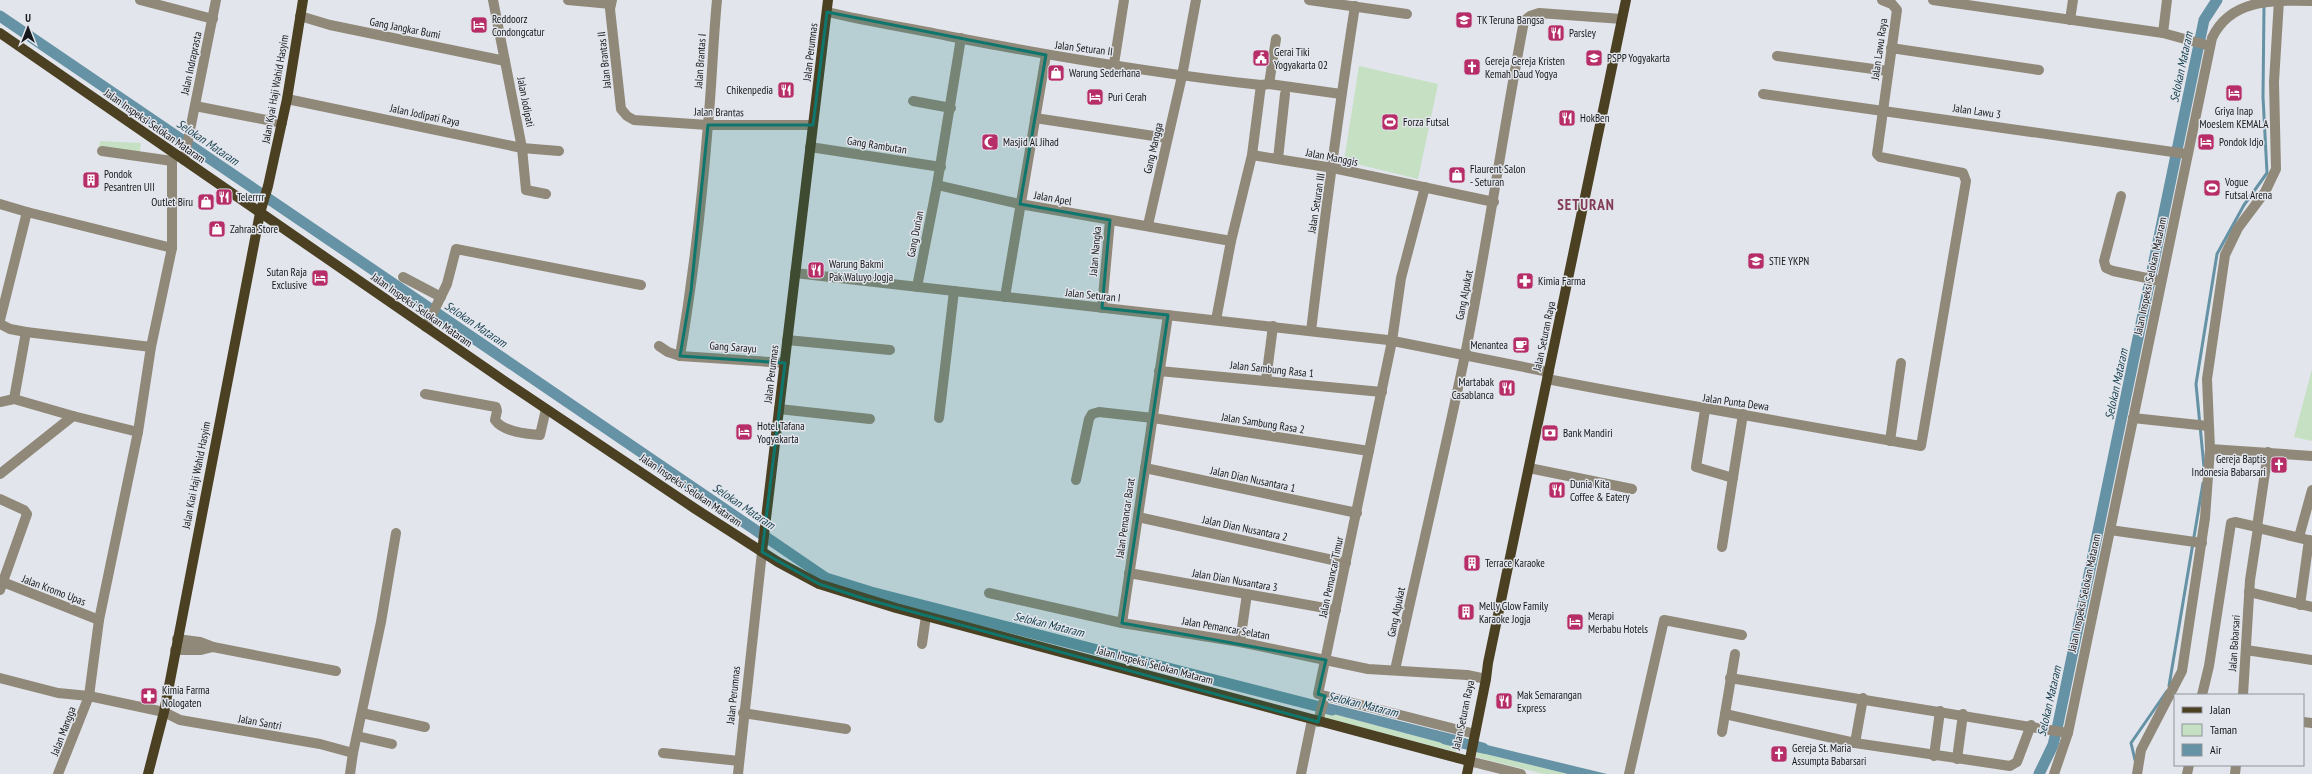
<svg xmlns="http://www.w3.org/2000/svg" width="2312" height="774" font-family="'PT Sans Narrow',sans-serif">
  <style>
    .green { fill: #c5e0c3 }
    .water { fill: #6592a4 }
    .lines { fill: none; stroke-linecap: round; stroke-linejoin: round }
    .stream { stroke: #6592a4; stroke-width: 3 }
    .canal { stroke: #6592a4; stroke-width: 11 }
    .minor { stroke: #908979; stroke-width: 10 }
    .major { stroke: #4b4022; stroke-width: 10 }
    .marked { fill: #0f766e; fill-opacity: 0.2; stroke: #0f766e; stroke-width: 3; stroke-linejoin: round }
    .labels { text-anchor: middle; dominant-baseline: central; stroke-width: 3; stroke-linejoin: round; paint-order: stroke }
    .poi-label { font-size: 11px; fill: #151719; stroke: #e2e5ec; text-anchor: start }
    .street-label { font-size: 11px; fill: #151719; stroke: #e2e5ec }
    .water-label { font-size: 12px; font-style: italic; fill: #153e4c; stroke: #e2e5ec }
    .district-label { font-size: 15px; font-weight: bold; letter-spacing: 1px; fill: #823c55; stroke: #e2e5ec }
  </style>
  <rect width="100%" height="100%" fill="#e2e5ec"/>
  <g class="green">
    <path d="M1359,66L1438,84L1418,179L1344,161Z"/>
    <path d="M100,141L141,143L139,158L98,155Z"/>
    <path d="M2312,369V441L2294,437Z"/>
    <path d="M1326,712L1457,747L1456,752L1325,718Z"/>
    <path d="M1477,752L1568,774H1544L1476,757Z"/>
  </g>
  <g class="water">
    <path d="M1328,703L1460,736L1457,747L1326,712Z"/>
    <path d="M1479,743L1607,774H1568L1477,752Z"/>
  </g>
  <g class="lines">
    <g class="stream">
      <path d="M2204,467L2196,384L2217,254L2244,205L2267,173L2263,97L2264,6"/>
      <path d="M2169,686L2203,483"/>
      <path d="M2135,760L2131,743L2167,691"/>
    </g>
    <g class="canal">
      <path d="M0,16L826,578L871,592L1332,710"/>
      <path d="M1445,739L1483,748"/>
      <path d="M2039,774L2053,745L2058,724L2204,20L2217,0"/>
    </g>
    <g class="minor">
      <path d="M140,0L213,19"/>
      <path d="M493,0L522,148L526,190L546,194"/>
      <path d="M568,0L611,4"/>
      <path d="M612,0L610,9L621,109L627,116L634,120L708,125H813"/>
      <path d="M1309,0L1407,14"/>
      <path d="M1933,0L2163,33L2210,46"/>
      <path d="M827,12C870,22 914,29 958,38C1058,57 1159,74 1261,85L1269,84L1341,94"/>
      <path d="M300,16L330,25L505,61"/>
      <path d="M2070,20L2073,0"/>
      <path d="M2163,33L2167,0"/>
      <path d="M961,38L937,185L1020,204L1231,241L1216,320"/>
      <path d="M1891,48L2039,70"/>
      <path d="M1777,56L1888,71"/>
      <path d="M1114,64L1124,0"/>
      <path d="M1269,84L1276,39"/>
      <path d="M1763,94L2187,154"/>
      <path d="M287,99L522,148L559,151"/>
      <path d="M913,101L951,108"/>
      <path d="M195,106L282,123"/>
      <path d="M1035,118L1167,138"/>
      <path d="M810,147L941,167"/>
      <path d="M102,151L172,161"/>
      <path d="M1252,155L1333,168L1494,202"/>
      <path d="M1278,159L1285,94"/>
      <path d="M184,160L216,0"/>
      <path d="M1425,187L1401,278L1392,341L1318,694L1471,733"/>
      <path d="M2121,196L2104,261L2106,268L2113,271L2161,281"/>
      <path d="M0,204L27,212L0,320"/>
      <path d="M27,212L172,248"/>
      <path d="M1148,225L1182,76L1196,0"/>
      <path d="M1231,241L1252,155L1261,85"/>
      <path d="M795,273L1388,340L1549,372"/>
      <path d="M403,277L441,297"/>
      <path d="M917,287L937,185"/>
      <path d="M1005,297L1046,55"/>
      <path d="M1102,308L1110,220"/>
      <path d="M0,324L10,329L26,332L151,347"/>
      <path d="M426,327L447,284L456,249L641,285"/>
      <path d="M1311,331C1324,223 1338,114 1355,6"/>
      <path d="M787,340L890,350"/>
      <path d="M659,346L668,352L680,356L785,363"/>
      <path d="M680,356C693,279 702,201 708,124C712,83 713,41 717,0"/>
      <path d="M1159,371L1382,392"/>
      <path d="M1547,379C1671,403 1796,424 1921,446L1966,181L1963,173L1880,157L1877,154L1897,10L1892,4L1882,0"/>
      <path d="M1266,380L1273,326"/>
      <path d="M425,394L496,407L497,411L495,420C503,432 527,434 540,435L546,409"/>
      <path d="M14,399L26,332"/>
      <path d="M0,402L14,399L73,416L138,432"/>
      <path d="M779,409L870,419"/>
      <path d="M1705,410L1696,467L1733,478"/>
      <path d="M939,418L954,291"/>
      <path d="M2133,418L2208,426"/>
      <path d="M1890,441L1901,363"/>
      <path d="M2210,449L2312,456"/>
      <path d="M1145,468L1357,513"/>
      <path d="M1529,468L1632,489"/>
      <path d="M0,474L73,416"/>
      <path d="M1076,480L1089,419L1092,414L1099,412L1153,418L1369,451"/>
      <path d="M0,499L24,510L27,514L0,590"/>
      <path d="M1138,517L1346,563"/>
      <path d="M2110,530L2202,543"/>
      <path d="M2299,537L2312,490"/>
      <path d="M1722,547L1743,414"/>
      <path d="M1129,573L1336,610"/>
      <path d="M0,581L99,620"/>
      <path d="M2249,592L2312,607"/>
      <path d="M989,593L1122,623L1240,642L1368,669L1467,675L1486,679"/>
      <path d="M2300,605L2309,540"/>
      <path d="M1122,623L1168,315"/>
      <path d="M177,639L200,642L213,647L336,671"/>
      <path d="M1240,642L1247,594"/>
      <path d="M922,644L926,616"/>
      <path d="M175,650H201L213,647"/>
      <path d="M2246,650L2312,660"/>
      <path d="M1395,670C1418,565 1443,461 1465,355C1487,244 1503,132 1524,21L1530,16L1539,13L1622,19"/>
      <path d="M0,678L58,693L89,696L164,712L180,720L320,744L353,753"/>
      <path d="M1730,678L2068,733"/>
      <path d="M2202,695L2209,666L2231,523L2235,522L2257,527L2268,452"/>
      <path d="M2243,695L2250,580L2258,528L2312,541"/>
      <path d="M362,713L425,727"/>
      <path d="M743,713L846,729"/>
      <path d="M1725,714L1855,743L2010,766L2017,762L2031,725"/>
      <path d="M1318,722L1325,696"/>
      <path d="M2303,722L2312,723"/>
      <path d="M1722,732L1735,654"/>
      <path d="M357,736L392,744"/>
      <path d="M1855,743L1863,698"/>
      <path d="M663,753L739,761"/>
      <path d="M1934,756L1940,711"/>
      <path d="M1957,759L1963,714"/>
      <path d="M1465,760L1521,774"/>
      <path d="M58,774L89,696L99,620L138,432L151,347L172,248V161L175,154"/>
      <path d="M350,774L353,753L381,622L396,533"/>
      <path d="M738,774L762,552"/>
      <path d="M1301,774L1312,720"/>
      <path d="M1629,774L1664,620L1742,635"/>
      <path d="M2054,774L2068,733L2212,38C2230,0 2269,0 2312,1"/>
      <path d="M2137,774L2141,750L2182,671L2205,518L2210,449L2207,379L2225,255L2238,228L2265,192L2276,169L2274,82L2279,0"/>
      <path d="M2187,774L2189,765"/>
      <path d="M2235,774L2236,765"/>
    </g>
    <g class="major">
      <path d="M0,33L506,382L694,508L778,562L819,584L896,608L1465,760"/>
      <path d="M762,552L828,0"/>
      <path d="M148,774L164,712L260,213L268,186L287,99L303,0"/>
      <path d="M1467,774L1486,679L1488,663L1626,0"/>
    </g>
  </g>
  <path class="marked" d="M827,12L1046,55L1020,204L1110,220L1102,308L1168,315L1122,623L1326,660L1318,694L1325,696L1318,722L865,599L819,584L762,552L785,363L680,356L691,291L708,125H813Z"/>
  <defs>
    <g id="school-square" transform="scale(0.9)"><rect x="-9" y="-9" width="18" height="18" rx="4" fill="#b72d68" stroke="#e2e5ec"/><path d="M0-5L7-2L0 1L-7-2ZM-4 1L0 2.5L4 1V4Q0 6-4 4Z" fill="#fff"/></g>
    <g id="hotel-square" transform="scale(0.9)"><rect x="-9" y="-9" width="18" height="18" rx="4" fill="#b72d68" stroke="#e2e5ec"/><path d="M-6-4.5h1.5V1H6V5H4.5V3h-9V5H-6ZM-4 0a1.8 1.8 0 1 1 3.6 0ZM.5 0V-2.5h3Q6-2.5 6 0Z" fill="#fff"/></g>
    <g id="restaurant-square" transform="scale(0.9)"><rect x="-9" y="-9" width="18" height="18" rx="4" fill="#b72d68" stroke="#e2e5ec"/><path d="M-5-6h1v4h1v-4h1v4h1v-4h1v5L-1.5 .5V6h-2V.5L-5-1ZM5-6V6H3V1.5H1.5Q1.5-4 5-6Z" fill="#fff"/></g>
    <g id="civic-square" transform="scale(0.9)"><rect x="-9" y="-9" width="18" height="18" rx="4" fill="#b72d68" stroke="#e2e5ec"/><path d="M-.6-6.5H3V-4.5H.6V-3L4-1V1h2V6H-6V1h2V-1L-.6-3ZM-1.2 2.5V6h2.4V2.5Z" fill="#fff"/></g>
    <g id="university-square" transform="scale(0.9)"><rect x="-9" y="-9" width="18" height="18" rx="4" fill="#b72d68" stroke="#e2e5ec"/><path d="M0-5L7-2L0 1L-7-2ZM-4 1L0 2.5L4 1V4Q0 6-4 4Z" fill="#fff"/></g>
    <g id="church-square" transform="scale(0.9)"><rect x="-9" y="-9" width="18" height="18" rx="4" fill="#b72d68" stroke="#e2e5ec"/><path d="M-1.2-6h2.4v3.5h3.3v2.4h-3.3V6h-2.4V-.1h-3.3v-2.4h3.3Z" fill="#fff"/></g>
    <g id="shop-square" transform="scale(0.9)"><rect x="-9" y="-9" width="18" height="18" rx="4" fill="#b72d68" stroke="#e2e5ec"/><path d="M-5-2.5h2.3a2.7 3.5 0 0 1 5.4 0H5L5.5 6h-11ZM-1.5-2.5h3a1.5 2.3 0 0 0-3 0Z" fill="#fff"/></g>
    <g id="stadium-square" transform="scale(0.9)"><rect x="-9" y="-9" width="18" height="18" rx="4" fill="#b72d68" stroke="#e2e5ec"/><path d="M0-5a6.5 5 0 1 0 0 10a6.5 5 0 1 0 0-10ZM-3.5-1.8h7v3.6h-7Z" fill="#fff"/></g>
    <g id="mosque-square" transform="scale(0.9)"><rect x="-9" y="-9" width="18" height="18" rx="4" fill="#b72d68" stroke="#e2e5ec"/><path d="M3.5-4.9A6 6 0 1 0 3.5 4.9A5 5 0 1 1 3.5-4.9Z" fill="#fff"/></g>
    <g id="building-square" transform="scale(0.9)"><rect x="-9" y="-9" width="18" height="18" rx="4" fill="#b72d68" stroke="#e2e5ec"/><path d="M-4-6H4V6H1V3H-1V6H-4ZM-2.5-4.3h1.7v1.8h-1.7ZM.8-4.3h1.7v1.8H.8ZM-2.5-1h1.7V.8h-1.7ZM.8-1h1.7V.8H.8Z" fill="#fff"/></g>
    <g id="pharmacy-square" transform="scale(0.9)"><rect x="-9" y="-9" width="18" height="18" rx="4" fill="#b72d68" stroke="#e2e5ec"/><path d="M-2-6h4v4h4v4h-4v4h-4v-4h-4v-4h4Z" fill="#fff"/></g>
    <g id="cafe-square" transform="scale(0.9)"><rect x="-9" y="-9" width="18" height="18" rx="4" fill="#b72d68" stroke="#e2e5ec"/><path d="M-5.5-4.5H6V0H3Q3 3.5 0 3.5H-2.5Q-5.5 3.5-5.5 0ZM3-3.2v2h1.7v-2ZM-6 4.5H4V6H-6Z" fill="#fff"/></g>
    <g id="bank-square" transform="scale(0.9)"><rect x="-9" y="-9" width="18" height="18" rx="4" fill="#b72d68" stroke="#e2e5ec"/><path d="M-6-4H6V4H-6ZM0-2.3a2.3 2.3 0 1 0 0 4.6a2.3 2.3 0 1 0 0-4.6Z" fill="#fff"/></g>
  </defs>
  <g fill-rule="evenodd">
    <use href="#school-square" x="1464" y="20"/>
    <use href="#hotel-square" x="479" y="25"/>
    <use href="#restaurant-square" x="1556" y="33"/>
    <use href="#civic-square" x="1261" y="58"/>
    <use href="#university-square" x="1594" y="58"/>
    <use href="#church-square" x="1472" y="67"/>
    <use href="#shop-square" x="1056" y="73"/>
    <use href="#restaurant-square" x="786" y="90"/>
    <use href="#hotel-square" x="2234" y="93"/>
    <use href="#hotel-square" x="1095" y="97"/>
    <use href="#restaurant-square" x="1567" y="118"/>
    <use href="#stadium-square" x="1390" y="122"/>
    <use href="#mosque-square" x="990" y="142"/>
    <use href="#hotel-square" x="2206" y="142"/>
    <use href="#shop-square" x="1457" y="175"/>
    <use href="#building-square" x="91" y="180"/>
    <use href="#stadium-square" x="2212" y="188"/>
    <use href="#restaurant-square" x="224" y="197"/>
    <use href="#shop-square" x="206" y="202"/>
    <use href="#shop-square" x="217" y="229"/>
    <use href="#university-square" x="1756" y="261"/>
    <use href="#restaurant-square" x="816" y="270"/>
    <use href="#hotel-square" x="320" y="278"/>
    <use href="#pharmacy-square" x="1525" y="281"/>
    <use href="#cafe-square" x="1521" y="345"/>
    <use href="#restaurant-square" x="1507" y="388"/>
    <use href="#hotel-square" x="744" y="432"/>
    <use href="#bank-square" x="1550" y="433"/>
    <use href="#church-square" x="2279" y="465"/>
    <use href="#restaurant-square" x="1557" y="490"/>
    <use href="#building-square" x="1472" y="563"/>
    <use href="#building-square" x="1466" y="612"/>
    <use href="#hotel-square" x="1575" y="622"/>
    <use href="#pharmacy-square" x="149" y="696"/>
    <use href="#restaurant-square" x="1504" y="701"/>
    <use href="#church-square" x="1779" y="754"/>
  </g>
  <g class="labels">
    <g class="poi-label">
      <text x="492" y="19">Reddoorz<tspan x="492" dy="13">Condongcatur</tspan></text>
      <text x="1477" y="20">TK Teruna Bangsa</text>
      <text x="1569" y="33">Parsley</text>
      <text x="1274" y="52">Gerai Tiki<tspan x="1274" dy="13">Yogyakarta 02</tspan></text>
      <text x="1607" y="58">PSPP Yogyakarta</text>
      <text x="1485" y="61">Gereja Gereja Kristen<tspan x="1485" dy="13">Kemah Daud Yogya</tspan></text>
      <text x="1069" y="73">Warung Sederhana</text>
      <text x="773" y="90" text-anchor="end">Chikenpedia</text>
      <text x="1108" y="97">Puri Cerah</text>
      <text x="2234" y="111" text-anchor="middle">Griya Inap<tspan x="2234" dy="13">Moeslem KEMALA</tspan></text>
      <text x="1580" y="118">HokBen</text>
      <text x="1403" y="122">Forza Futsal</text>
      <text x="1003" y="142">Masjid Al Jihad</text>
      <text x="2219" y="142">Pondok Idjo</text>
      <text x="1470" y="169">Flaurent Salon<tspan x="1470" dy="13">- Seturan</tspan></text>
      <text x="104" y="174">Pondok<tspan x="104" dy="13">Pesantren UII</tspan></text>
      <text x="2225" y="182">Vogue<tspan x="2225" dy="13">Futsal Arena</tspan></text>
      <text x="237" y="197">Telerrrr</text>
      <text x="193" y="202" text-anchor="end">Outlet Biru</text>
      <text x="230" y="229">Zahraa Store</text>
      <text x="1769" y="261">STIE YKPN</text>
      <text x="829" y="264">Warung Bakmi<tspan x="829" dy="13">Pak Waluyo Jogja</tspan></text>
      <text x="307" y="272" text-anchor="end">Sutan Raja<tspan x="307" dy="13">Exclusive</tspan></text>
      <text x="1538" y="281">Kimia Farma</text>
      <text x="1508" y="345" text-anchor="end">Menantea</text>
      <text x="1494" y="382" text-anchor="end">Martabak<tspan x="1494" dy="13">Casablanca</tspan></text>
      <text x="757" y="426">Hotel Tafana<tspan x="757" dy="13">Yogyakarta</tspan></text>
      <text x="1563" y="433">Bank Mandiri</text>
      <text x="2266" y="459" text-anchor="end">Gereja Baptis<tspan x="2266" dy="13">Indonesia Babarsari</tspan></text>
      <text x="1570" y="484">Dunia Kita<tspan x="1570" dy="13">Coffee &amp; Eatery</tspan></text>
      <text x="1485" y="563">Terrace Karaoke</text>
      <text x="1479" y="606">Melly Glow Family<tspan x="1479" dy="13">Karaoke Jogja</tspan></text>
      <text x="1588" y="616">Merapi<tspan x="1588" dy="13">Merbabu Hotels</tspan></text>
      <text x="162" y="690">Kimia Farma<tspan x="162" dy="13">Nologaten</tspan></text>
      <text x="1517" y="695">Mak Semarangan<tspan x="1517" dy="13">Express</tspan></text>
      <text x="1792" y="748">Gereja St. Maria<tspan x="1792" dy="13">Assumpta Babarsari</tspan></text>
    </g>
    <g class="street-label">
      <text transform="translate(405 28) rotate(11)">Gang Jangkar Bumi</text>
      <text transform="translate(1084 48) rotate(7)">Jalan Seturan II</text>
      <text transform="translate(1879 49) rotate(-82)">Jalan Lawu Raya</text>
      <text transform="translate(810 52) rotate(-83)">Jalan Perumnas</text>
      <text transform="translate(604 60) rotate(-96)">Jalan Brantas II</text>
      <text transform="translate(700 61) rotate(-86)">Jalan Brantas I</text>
      <text transform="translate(191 63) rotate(-78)">Jalan Indraprasta</text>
      <text transform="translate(275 89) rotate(-80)">Jalan Kyai Haji Wahid Hasyim</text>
      <text transform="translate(526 102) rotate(79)">Jalan Jodipati</text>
      <text transform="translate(1977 111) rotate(8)">Jalan Lawu 3</text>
      <text transform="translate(719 112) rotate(1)">Jalan Brantas</text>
      <text transform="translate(425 115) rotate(12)">Jalan Jodipati Raya</text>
      <text transform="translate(155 126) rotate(35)">Jalan Inspeksi Selokan Mataram</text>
      <text transform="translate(877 145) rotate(9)">Gang Rambutan</text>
      <text transform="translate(1153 148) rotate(-77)">Gang Mangga</text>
      <text transform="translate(1332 157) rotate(11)">Jalan Manggis</text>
      <text transform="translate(1053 198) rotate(10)">Jalan Apel</text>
      <text transform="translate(1316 203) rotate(-81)">Jalan Seturan III</text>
      <text transform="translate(915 234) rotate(-79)">Gang Durian</text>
      <text transform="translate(1095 251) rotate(-85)">Jalan Nangka</text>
      <text transform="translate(2150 276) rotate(-78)">Jalan Inspeksi Selokan Mataram</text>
      <text transform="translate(1093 295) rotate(6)">Jalan Seturan I</text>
      <text transform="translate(1464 295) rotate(-79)">Gang Alpukat</text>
      <text transform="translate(422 310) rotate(35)">Jalan Inspeksi Selokan Mataram</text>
      <text transform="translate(1544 336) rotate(-78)">Jalan Seturan Raya</text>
      <text transform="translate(733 347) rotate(4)">Gang Sarayu</text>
      <text transform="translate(1272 369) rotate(6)">Jalan Sambung Rasa 1</text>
      <text transform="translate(771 374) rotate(-83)">Jalan Perumnas</text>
      <text transform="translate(1736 402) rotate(8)">Jalan Punta Dewa</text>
      <text transform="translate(1263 423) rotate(9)">Jalan Sambung Rasa 2</text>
      <text transform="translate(196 475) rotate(-79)">Jalan Kiai Haji Wahid Hasyim</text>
      <text transform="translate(1253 479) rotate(12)">Jalan Dian Nusantara 1</text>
      <text transform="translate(691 490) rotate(34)">Jalan Inspeksi Selokan Mataram</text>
      <text transform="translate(1125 518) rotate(-82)">Jalan Pemancar Barat</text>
      <text transform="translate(1245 528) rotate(12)">Jalan Dian Nusantara 2</text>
      <text transform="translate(1331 577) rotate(-78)">Jalan Pemancar Timur</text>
      <text transform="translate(1235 580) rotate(10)">Jalan Dian Nusantara 3</text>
      <text transform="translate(54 590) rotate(21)">Jalan Kromo Upas</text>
      <text transform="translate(2084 593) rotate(-78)">Jalan Inspeksi Selokan Mataram</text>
      <text transform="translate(1396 612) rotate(-78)">Gang Alpukat</text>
      <text transform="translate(1226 628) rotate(10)">Jalan Pemancar Selatan</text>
      <text transform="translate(2234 643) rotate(-86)">Jalan Babarsari</text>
      <text transform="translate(1155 665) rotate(15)">Jalan Inspeksi Selokan Mataram</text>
      <text transform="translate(733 695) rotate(-84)">Jalan Perumnas</text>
      <text transform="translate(1463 715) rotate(-78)">Jalan Seturan Raya</text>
      <text transform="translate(260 722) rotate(10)">Jalan Santri</text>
      <text transform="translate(63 731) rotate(-69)">Jalan Mangga</text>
    </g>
    <g class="water-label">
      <text transform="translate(2181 67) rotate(-78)">Selokan Mataram</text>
      <text transform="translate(208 142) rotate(34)">Selokan Mataram</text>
      <text transform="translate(476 324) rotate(34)">Selokan Mataram</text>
      <text transform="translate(2116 384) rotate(-78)">Selokan Mataram</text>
      <text transform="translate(744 506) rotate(34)">Selokan Mataram</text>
      <text transform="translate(1049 624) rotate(14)">Selokan Mataram</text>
      <text transform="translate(2049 701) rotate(-77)">Selokan Mataram</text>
      <text transform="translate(1363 704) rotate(14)">Selokan Mataram</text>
    </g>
    <g class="district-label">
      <text x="1586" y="204">SETURAN</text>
    </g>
  </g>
  <rect x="2174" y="694" width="130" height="72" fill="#e2e5ec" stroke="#909398"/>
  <rect x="2182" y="707" width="20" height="6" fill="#4b4022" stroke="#909398"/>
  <text x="2210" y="714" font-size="12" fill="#151719">Jalan</text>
  <rect x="2182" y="724" width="20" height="12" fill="#c5e0c3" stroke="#909398"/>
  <text x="2210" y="734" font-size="12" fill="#151719">Taman</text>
  <rect x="2182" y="744" width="20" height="12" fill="#6592a4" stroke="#909398"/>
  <text x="2210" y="754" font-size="12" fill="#151719">Air</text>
  <g transform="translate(28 28)" stroke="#e2e5ec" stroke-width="3" paint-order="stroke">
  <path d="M0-3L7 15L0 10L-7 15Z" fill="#151719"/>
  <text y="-6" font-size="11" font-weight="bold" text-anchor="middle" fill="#151719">U</text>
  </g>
</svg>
